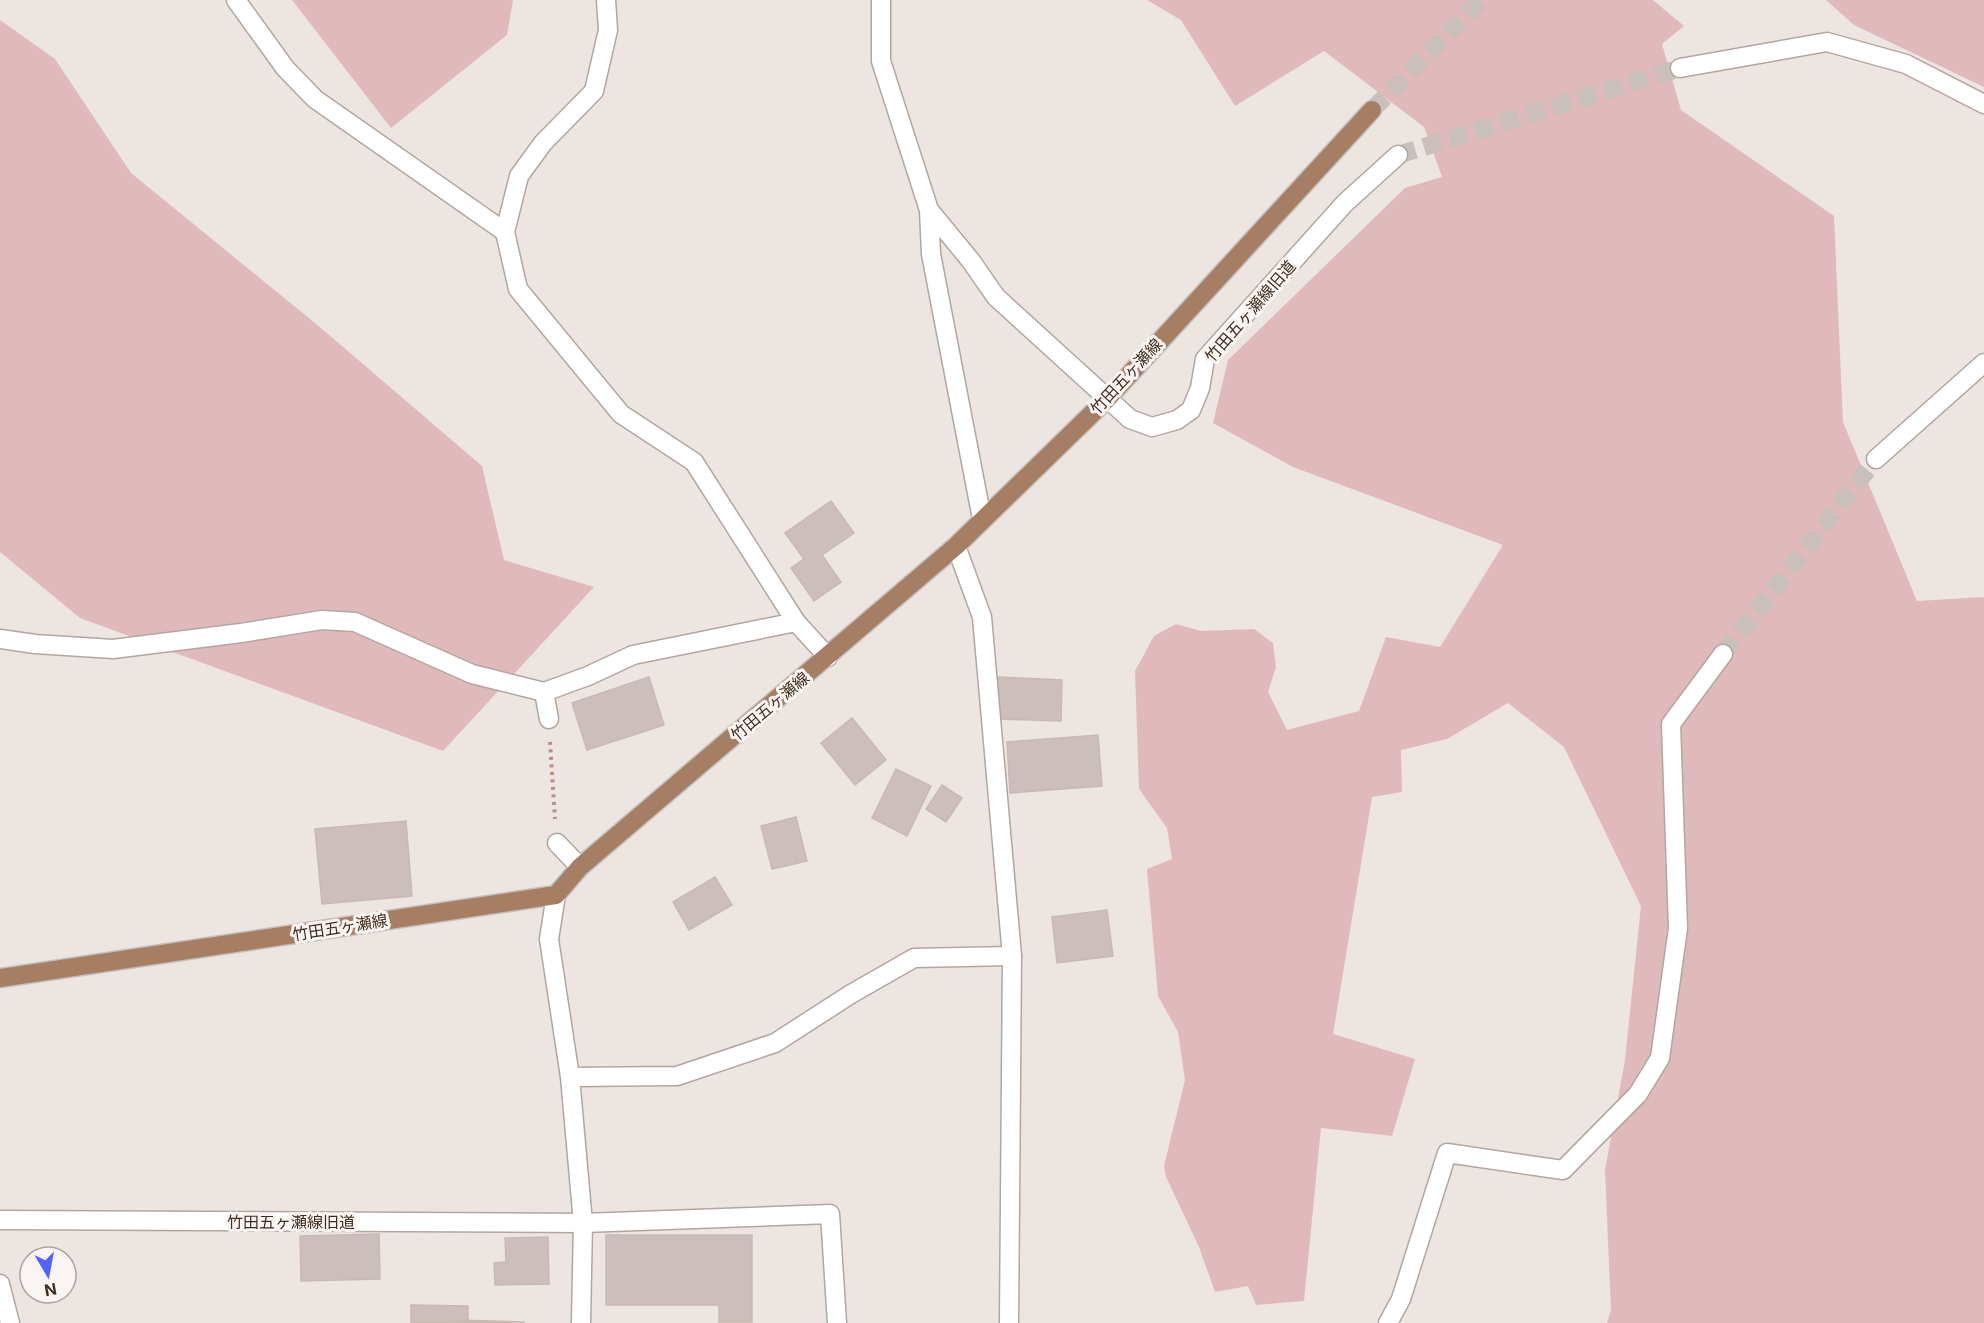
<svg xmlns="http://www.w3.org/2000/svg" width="1984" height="1323" font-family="Inter,'Noto Sans JP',sans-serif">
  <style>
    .green { fill: #e0b9bc }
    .building { fill: #ccbebb; stroke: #c8b9b4; stroke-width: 1.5 }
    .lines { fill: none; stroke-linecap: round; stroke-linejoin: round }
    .minor-tunnel { stroke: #cac0bb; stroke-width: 18; stroke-dasharray: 18 9; stroke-linecap: butt }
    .major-tunnel { stroke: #cac0bb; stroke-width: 18; stroke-dasharray: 18 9; stroke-linecap: butt }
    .minor-casing { stroke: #b2a6a0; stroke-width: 21 }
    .major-casing { stroke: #c6c0bc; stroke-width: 21 }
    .path { stroke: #b39280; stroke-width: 4; stroke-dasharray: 3 4.5; stroke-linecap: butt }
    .minor { stroke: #fff; stroke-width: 18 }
    .major { stroke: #a67e63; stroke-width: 18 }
    .labels { text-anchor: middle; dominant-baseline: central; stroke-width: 6; stroke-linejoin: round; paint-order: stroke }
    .street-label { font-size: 16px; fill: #402d21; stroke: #faf4f3 }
  </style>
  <rect width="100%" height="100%" fill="#ede5e2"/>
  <g class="green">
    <path d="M292,0H513L507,35L391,128Z"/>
    <path d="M1147,0H1653L1684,26L1662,44L1681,110L1834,216L1843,422L1917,601L1984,597V1323H1607L1611,1310L1605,1170L1625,1060L1641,906L1564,747L1508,703L1447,739L1401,750L1402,792L1372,797L1333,1034L1415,1059L1392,1136L1321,1128L1304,1301L1256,1305L1248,1286L1215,1292L1199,1247L1166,1177L1164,1166L1185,1080L1178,1032L1158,996L1147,869L1172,859L1167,828L1139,789L1135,671L1154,636L1176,624L1201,631L1254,629L1273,643L1276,667L1268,692L1287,730L1359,711L1386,637L1440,647L1503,545L1293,467L1213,423L1228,360L1405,188L1442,177L1424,127L1324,51L1235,106L1181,20Z"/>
    <path d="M1826,0H1984V87L1854,25Z"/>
    <path d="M0,20L55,59L131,173L321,328L482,466L504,560L594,587L443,751L80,618L0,552Z"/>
  </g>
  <g class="building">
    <path d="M831,501L854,533L822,555L841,582L814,601L791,568L804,559L785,533Z"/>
    <path d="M649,677L664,725L587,750L572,703Z"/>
    <path d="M998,677L1062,680L1061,721L996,719Z"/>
    <path d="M852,718L886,760L855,785L821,743Z"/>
    <path d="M1098,735L1102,786L1010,793L1007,742Z"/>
    <path d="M896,769L931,786L907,836L872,818Z"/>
    <path d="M942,785L962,798L946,822L926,809Z"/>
    <path d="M796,817L807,861L772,869L761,826Z"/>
    <path d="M406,821L412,896L322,904L315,829Z"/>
    <path d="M715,877L732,905L689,930L673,902Z"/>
    <path d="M1107,910L1113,956L1057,963L1052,917Z"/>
    <path d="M379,1234L380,1279L301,1281L300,1236Z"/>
    <path d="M606,1235H752V1322H719V1305H606Z"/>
    <path d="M548,1237L549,1284L495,1285L494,1263L506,1262L505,1238Z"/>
    <path d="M411,1305L468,1306V1323H411Z"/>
    <path d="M454,1320L525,1322L454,1323Z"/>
  </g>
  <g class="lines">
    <g class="minor-tunnel">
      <path d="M1398,155L1680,68"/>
      <path d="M1723,654L1876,459"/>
    </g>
    <path class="major-tunnel" d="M1372,110L1481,0"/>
    <g class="minor-casing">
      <g id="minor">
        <path d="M236,0L285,68L315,99L505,232"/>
        <path d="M606,0L608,30L594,91L543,143L519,176L505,232L518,289L621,414L694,462L796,622"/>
        <path d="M881,0V61L929,210L931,254L982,519"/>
        <path d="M1680,68L1827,42L1906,64L1984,104"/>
        <path d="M929,210L971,261L996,297L1130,419L1152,427L1177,420L1191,410L1200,388L1205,359L1345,203L1398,155"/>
        <path d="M1876,459L1984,363"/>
        <path d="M956,546L982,617L1012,956L1009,1323"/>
        <path d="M0,639L35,644L113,649L241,633L322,620L355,622L472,674L544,692L588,676L633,655L796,622L828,657"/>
        <path d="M544,692L549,719"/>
        <path d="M557,843L580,867"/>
        <path d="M556,895L549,939L570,1077L583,1223L581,1323"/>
        <path d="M570,1077L677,1076L775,1043L851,994L914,958L1012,956"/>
        <path d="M0,1220L583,1223L830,1214L837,1323"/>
        <path d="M0,1284L10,1323"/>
        <path d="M1388,1323L1401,1299L1447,1153L1563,1170L1638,1094L1660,1058L1678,928L1671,724L1723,654"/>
      </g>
    </g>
    <g class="major-casing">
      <path id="major" d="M0,978L556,895L580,867L956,546L1107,399L1372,110"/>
    </g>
    <path class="path" d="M550,742L555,819"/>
    <use href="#minor" class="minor"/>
    <use href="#major" class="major"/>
  </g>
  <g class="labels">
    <g class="street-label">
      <text transform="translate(1250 311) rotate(-49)">竹田五ヶ瀬線旧道</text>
      <text transform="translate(1126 376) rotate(-47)">竹田五ヶ瀬線</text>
      <text transform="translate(770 706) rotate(-40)">竹田五ヶ瀬線</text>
      <text transform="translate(340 927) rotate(-9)">竹田五ヶ瀬線</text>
      <text x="291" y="1222">竹田五ヶ瀬線旧道</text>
    </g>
  </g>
  <g transform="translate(48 1275) rotate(170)"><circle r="28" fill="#faf4f3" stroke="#b0a49f" stroke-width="1.5"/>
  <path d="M0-4.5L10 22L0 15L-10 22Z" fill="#5262fc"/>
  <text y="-9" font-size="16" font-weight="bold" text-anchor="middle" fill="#402d21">N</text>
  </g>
</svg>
